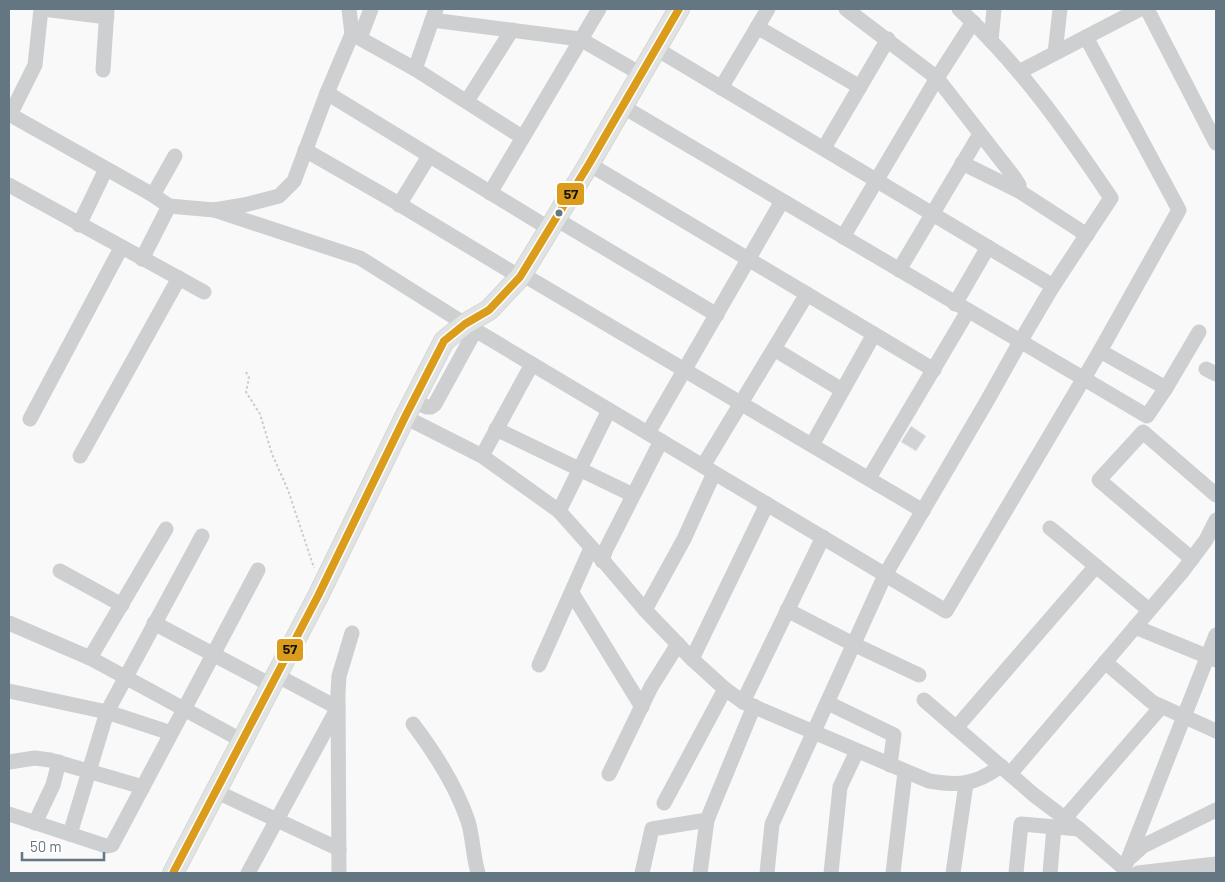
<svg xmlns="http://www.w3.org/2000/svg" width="1225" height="882" font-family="Barlow,sans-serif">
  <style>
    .building { fill: #d0d2d3; stroke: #e8e8e8 }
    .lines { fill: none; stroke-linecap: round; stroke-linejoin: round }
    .major-casing { stroke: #d5d6d7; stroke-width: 22 }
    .path { stroke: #cbcccd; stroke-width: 2; stroke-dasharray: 2.5 2.5; stroke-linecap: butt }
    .minor { stroke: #cecfd0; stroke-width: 15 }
    .major { stroke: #e1e2e2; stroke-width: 20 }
    .bus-1-casing { stroke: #fff; stroke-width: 11 }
    .bus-1 { stroke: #da9c1a; stroke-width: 8 }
    .bus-dot { fill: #657683; stroke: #fff; stroke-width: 2 }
    .line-badge { stroke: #fff; stroke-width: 2 }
    .pale-badge-label { font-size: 14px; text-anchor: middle; font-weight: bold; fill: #111 }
  </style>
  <rect width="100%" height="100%" fill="#f9f9f9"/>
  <path class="building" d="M911,426L926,436L916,451L901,442Z"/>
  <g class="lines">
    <g class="major-casing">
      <path id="major" d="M173,873L318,596L405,417L444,341L465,324L489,310L520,277L589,164L679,9"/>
    </g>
    <path class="path" d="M246,372L249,378L246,392L260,414L272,454L288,490L314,568"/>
    <g class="minor">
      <path d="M43,9L107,17"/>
      <path d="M846,9L937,78L1014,177L1019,185V191"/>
      <path d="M1147,9L1216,143"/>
      <path d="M432,20L580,39L641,74"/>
      <path d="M757,27L860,87"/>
      <path d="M352,34L415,69L522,137"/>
      <path d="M360,38L371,9"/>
      <path d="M991,41L994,9"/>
      <path d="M655,48L1053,286"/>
      <path d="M1055,53L1060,9"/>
      <path d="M415,69L436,9"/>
      <path d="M103,70L107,9"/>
      <path d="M1019,72L1140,9"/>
      <path d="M721,88L768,9"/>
      <path d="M327,93L550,229"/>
      <path d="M467,101L512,30"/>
      <path d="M622,106L1147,416L1166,388L1199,332"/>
      <path d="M9,114L153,195L169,206L214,210L244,205L279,196L294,181L327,93L352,34L349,9"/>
      <path d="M10,115L35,65L41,9"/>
      <path d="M824,148L888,39"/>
      <path d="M305,150L394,201L520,277"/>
      <path d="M962,163L1019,191L1087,235"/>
      <path d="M589,164L934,370"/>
      <path d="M9,185L204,292"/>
      <path d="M490,193L599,9"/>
      <path d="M153,195L175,156"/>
      <path d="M399,205L429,156"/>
      <path d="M214,210L360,258L465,324L946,611L1100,351L1179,210L1086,37"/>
      <path d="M556,219L717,315"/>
      <path d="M79,225L106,169"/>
      <path d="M843,237L937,78L973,22"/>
      <path d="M142,259L169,206"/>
      <path d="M899,270L980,134"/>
      <path d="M522,274L923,511"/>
      <path d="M955,304L988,247"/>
      <path d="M774,349L842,390"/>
      <path d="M1100,351L1166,388"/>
      <path d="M1206,369L1216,374"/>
      <path d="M413,401L427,407H431L435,404L475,331"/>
      <path d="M405,417L482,456L559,511L606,564L645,610L692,659L725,689L743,702L929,781C959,786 975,785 1001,766"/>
      <path d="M30,419L121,248"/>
      <path d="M496,429L633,495"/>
      <path d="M648,433L782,201"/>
      <path d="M812,445L874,334"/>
      <path d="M80,456L179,278"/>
      <path d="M482,456L532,364"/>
      <path d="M703,466L807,294"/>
      <path d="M869,478L968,311"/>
      <path d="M559,511L609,410"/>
      <path d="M1050,528L1149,610"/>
      <path d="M1192,559L1099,480L1143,432L1216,495"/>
      <path d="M602,561L606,549L661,441"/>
      <path d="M60,571L122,605"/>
      <path d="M572,593L642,707"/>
      <path d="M645,610L684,539L714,473"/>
      <path d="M787,610L853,644L919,675"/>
      <path d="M9,623L90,658L241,740"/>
      <path d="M154,623L271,685"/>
      <path d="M1135,627L1216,660"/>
      <path d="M90,658L166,529"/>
      <path d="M692,659L767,504"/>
      <path d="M1105,662L1152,702L1216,731"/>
      <path d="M539,665L591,548"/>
      <path d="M276,675L338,708"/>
      <path d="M9,691L107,712L171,733"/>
      <path d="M924,700L1034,795L1079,829L1125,869"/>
      <path d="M743,702L823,537"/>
      <path d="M828,703L894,735L890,765"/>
      <path d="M413,724C435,753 456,786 468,821C473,838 473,856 478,873"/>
      <path d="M956,728L1096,566"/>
      <path d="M9,762L35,758L50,760L143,787"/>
      <path d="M609,774L651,687L678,644"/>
      <path d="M1010,774L1182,572L1206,540L1216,520"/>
      <path d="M215,791L339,849"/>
      <path d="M664,803L725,689"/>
      <path d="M9,814L106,846L112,845L258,570"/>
      <path d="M1065,818L1161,707"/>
      <path d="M35,823L53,785L59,762"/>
      <path d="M70,834L107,712L202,536"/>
      <path d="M1131,857L1143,846L1216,810"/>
      <path d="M1127,862L1216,635"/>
      <path d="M248,873L337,709"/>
      <path d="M339,873L338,693L339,676L352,633"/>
      <path d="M642,873L652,829L707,820"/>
      <path d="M700,873L707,820L754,706"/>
      <path d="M767,873L772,824L885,575L987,401L1020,342L1053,286L1111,198C1066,131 1019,64 959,9"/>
      <path d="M831,873L840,787L857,751"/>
      <path d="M893,873L905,772"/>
      <path d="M953,873L966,784"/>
      <path d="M1016,873L1021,824L1079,829"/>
      <path d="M1050,873L1054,827"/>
      <path d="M1138,873L1216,864"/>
    </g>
    <use href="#major" class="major"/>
    <g class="bus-1-casing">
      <path id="bus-1" d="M173,873L318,596L405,417L444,341L465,324L489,310L520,277L589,164L679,9"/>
    </g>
    <use href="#bus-1" class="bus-1"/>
  </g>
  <circle class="bus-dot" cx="559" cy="213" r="4.5"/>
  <g class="line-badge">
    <rect x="556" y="182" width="29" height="24" rx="5" fill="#da9c1a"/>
    <rect x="276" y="638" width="28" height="24" rx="5" fill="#da9c1a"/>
  </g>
  <g class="pale-badge-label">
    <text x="571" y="199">57</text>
    <text x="290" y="654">57</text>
  </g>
  <rect width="1225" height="882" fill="none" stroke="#657683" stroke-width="20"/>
  <path d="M22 852v8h82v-8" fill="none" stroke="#657683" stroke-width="2.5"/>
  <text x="30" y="852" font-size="15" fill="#657683" stroke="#ffffff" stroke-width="4" paint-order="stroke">50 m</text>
</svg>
